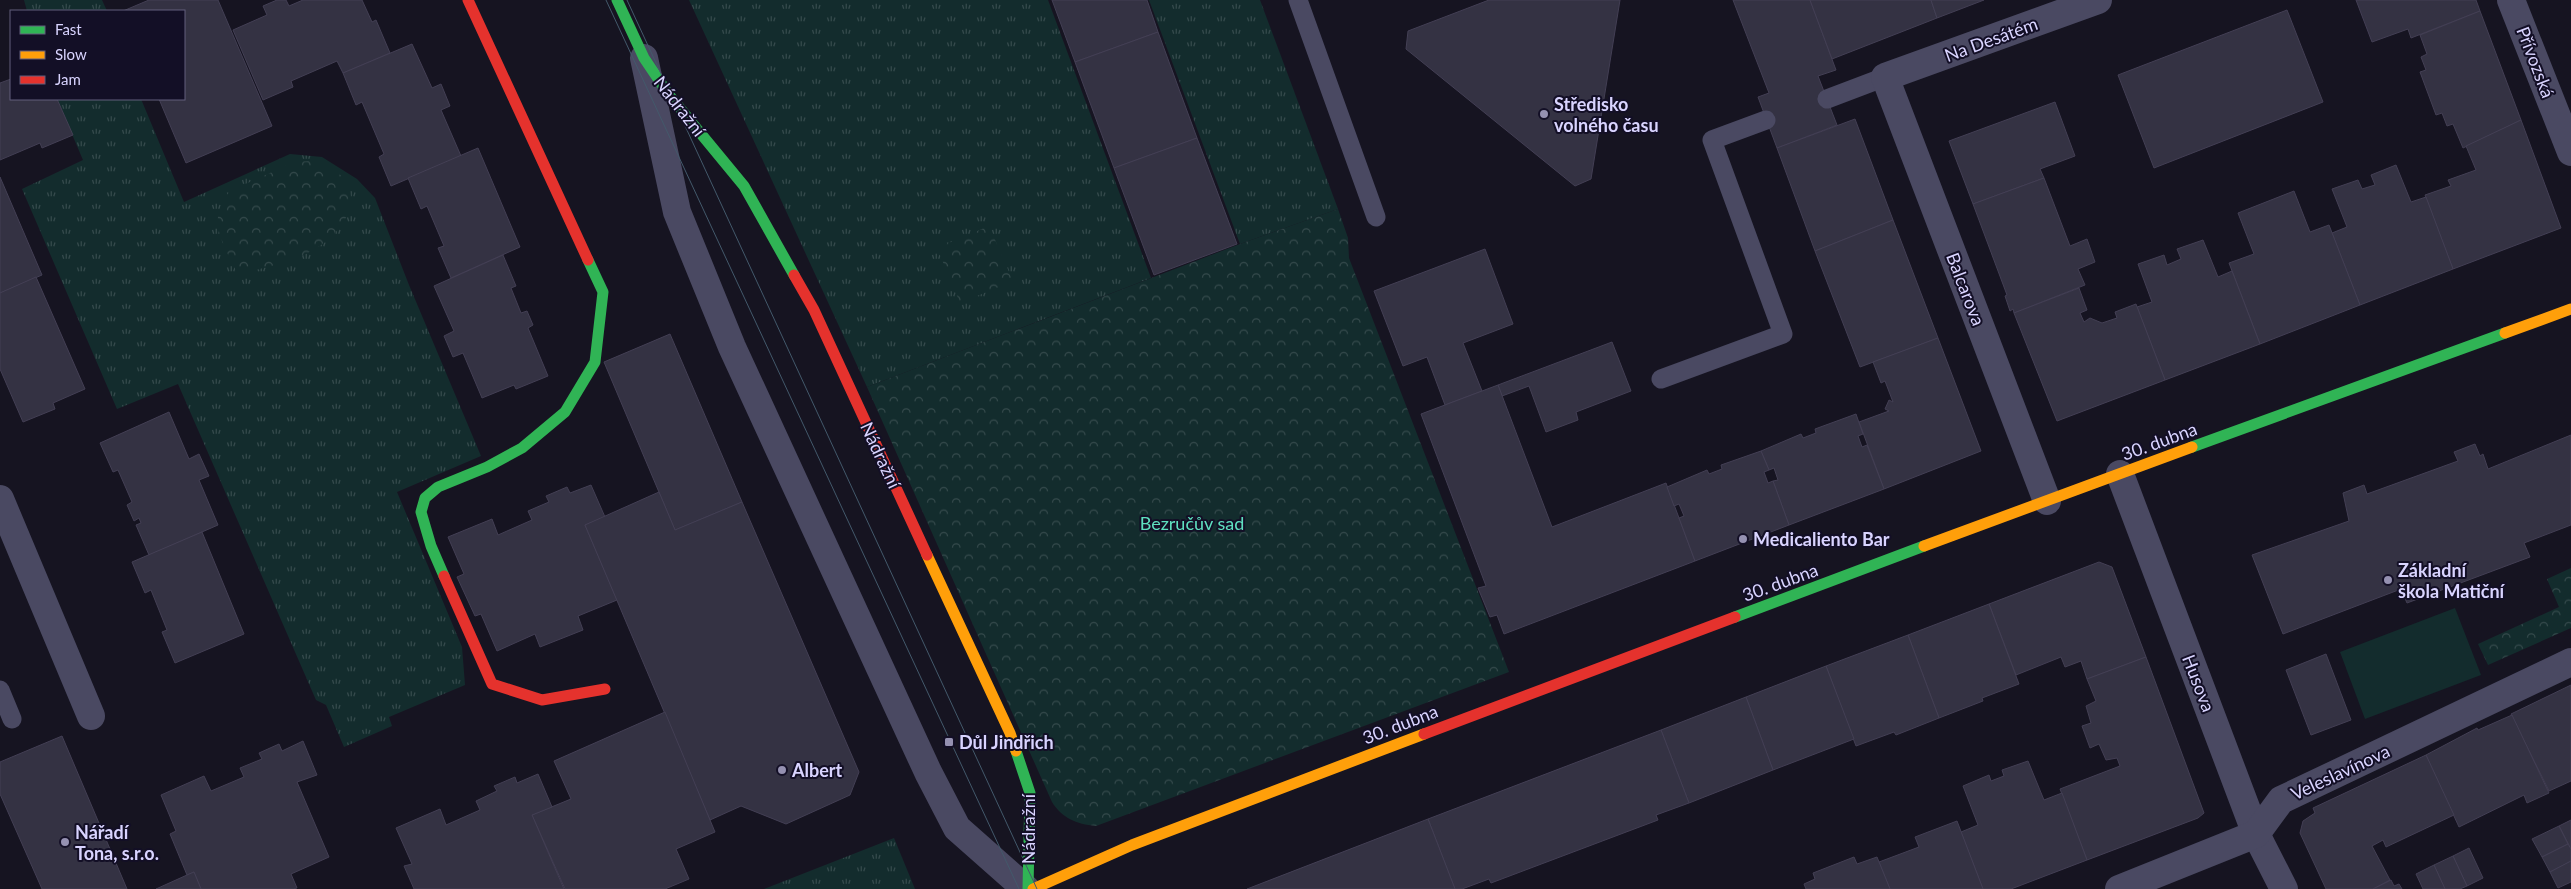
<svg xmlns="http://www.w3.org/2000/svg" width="2571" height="889" font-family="Lato,sans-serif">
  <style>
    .grass { fill: url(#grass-tufts) }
    .forest { fill: url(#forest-crowns) }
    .pitch { fill: #132c2d }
    .building { fill: #343243; stroke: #433f54 }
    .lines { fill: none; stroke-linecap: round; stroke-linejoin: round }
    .lane { stroke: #4a4962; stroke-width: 19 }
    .street { stroke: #4a4962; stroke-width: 28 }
    .fast { stroke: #30b455; stroke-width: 11 }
    .slow { stroke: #ff9f0a; stroke-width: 11 }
    .jam { stroke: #e5322d; stroke-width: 11 }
    .tram { stroke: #43596b; stroke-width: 1 }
    .poi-dot { fill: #9591b1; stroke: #130f26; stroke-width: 2 }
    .labels { text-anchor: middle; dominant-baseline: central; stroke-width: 4; stroke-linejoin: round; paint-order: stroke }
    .street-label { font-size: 18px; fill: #d9d4ff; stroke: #130f26 }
    .poi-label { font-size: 18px; font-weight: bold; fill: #d9d4ff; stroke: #130f26; text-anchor: start }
    .park-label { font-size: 18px; fill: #5fe0c0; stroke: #130f26 }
  </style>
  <defs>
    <pattern id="grass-tufts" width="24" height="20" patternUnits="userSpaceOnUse" patternTransform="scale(1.25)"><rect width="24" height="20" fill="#132c2d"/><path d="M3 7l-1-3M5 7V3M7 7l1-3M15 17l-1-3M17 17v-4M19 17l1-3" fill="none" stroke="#354a4c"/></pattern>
    <pattern id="forest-crowns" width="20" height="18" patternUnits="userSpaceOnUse" patternTransform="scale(1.25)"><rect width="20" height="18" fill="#132c2d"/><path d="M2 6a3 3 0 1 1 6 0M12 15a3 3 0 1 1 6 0" fill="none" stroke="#354a4c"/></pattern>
  </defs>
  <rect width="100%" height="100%" fill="#161421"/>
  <g class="grass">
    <path d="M24,0H102L107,11H27Z"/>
    <path d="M689,0H1048L1151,278L867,387Z"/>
    <path d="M1149,0H1260L1338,209L1240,244Z"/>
    <path d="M57,99H141L184,202L290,154L322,157L357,179L375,198L409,285L481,456L397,492L462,647L465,685L389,717L392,726L344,747L326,705L316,700L178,384L117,409L22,189L83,160Z"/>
    <path d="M894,838L915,889H764Z"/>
  </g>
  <g class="forest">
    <path d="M308,161C366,171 361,219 318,247C296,262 264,267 238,275C224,244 205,222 230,191L294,162Z"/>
    <path d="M1338,209L1348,238L1349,258L1509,672L1096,826C1076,824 1062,818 1052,802L867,387L1240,244Z"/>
    <path d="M989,226L1013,281L960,303L937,248Z"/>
    <path d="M2571,568V628L2488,665L2478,644L2559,607L2547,579Z"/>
  </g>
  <path class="pitch" d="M2455,608L2481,675L2365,719L2340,652Z"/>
  <g class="building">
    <path d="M149,0H218L272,126L186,163L159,99H184V11H123Z"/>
    <path d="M277,0H286L289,6L303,0H362L372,22L376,20L390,53L343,73L337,61L291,81L293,87L263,100L233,30L267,15L263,6Z"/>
    <path d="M1052,0H1147L1158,32L1075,62Z"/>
    <path d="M1489,0H1620L1591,179L1575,186L1406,49L1408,31Z"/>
    <path d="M1733,0H1810L1836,70L1818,76L1837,125L1777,148L1758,97L1769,93Z"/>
    <path d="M1810,0H1931L1937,18L1832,59Z"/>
    <path d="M1931,0H1984L1937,18Z"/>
    <path d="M2356,0H2476L2480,11L2411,38L2408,29L2372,42Z"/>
    <path d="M2287,10L2323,102L2154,168L2118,75Z"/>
    <path d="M2480,11L2521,120L2463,148L2453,124L2447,126L2442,113L2436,115L2420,72L2426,70L2421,57L2427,54L2420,35Z"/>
    <path d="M1158,32L1197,138L1114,168L1075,62Z"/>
    <path d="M412,44L432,88L441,84L450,106L441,110L461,156L391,186L379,157L384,154L362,102L356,105L343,73Z"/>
    <path d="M11,79V99H57L73,135L42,148L40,143L0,160V83Z"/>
    <path d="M2055,102L2075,156L2040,169L2044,178L1973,204L1949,141Z"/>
    <path d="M1855,119L1893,220L1815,251L1777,148Z"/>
    <path d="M2521,120L2561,228L2453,269L2425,195L2451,186L2448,180L2476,170L2466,146Z"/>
    <path d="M1197,138L1237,244L1154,275L1114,168Z"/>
    <path d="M478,148L520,247L451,278L438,248L444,246L427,206L421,209L408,178Z"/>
    <path d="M2396,165L2411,202L2426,197L2453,269L2360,305L2332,233L2347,227L2332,189L2358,180L2362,189L2375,185L2371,175Z"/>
    <path d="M0,177L42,275L0,293Z"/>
    <path d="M2044,178L2070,246L2087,239L2095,262L2078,269L2085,285L2014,313L2013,309L2010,311L2005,296L2007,295L1973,204Z"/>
    <path d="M2294,191L2310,232L2329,225L2360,305L2260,344L2229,263L2254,254L2238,213Z"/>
    <path d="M1893,220L1938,338L1860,367L1815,251Z"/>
    <path d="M2203,240L2218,277L2232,271L2260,344L2165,380L2137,307L2152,302L2138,264L2164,255L2167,265L2181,259L2177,249Z"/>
    <path d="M1485,249L1513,324L1463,343L1482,391L1445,405L1427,357L1403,366L1374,291Z"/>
    <path d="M503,255L516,286L511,288L521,313L527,311L533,325L528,328L548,376L516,389L514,385L482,398L463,353L453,357L444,336L454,331L434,286Z"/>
    <path d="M36,277L85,389L53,403L55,409L23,422L0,369V293Z"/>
    <path d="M2079,288L2087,310L2080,313L2084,322L2090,318L2102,323L2117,318L2115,312L2136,304L2165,380L2057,421L2014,313Z"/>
    <path d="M670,334L742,502L675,530L604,362Z"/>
    <path d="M1938,338L1981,451L1884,489L1859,422L1889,411L1885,409L1889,400L1893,402L1885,381L1881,383L1873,362Z"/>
    <path d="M1612,342L1631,391L1576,412L1578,420L1546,432L1529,386L1502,396L1498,385Z"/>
    <path d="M1498,385L1552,527L1666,483L1695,561L1504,634L1497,615L1490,617L1478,588L1486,586L1421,414Z"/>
    <path d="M169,412L189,459L199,454L209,476L199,480L218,525L149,555L136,525L141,523L139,518L134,521L127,505L132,502L118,470L113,472L100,443Z"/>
    <path d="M1856,414L1863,434L1858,436L1862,447L1867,445L1884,489L1789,525L1773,481L1778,480L1774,468L1769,470L1761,451L1801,434L1803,438L1816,433L1815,429Z"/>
    <path d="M2571,435V525L2524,543L2530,557L2407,603L2401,589L2283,634L2252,555L2349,521L2343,493L2364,485L2367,494L2458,461L2454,452L2475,444L2480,456L2483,454L2488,469Z"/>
    <path d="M1761,451L1769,470L1764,472L1768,483L1773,481L1789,525L1695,561L1679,518L1684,516L1679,504L1674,506L1667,487L1707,470L1709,474L1722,469L1721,465Z"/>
    <path d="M591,485L605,517L585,525L617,600L578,616L583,630L540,647L535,634L497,651L481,614L475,616L457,577L464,574L448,537L492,519L498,535L532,520L528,511L549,502L546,496L567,487L570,493Z"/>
    <path d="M659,492L675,530L742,502L859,772L850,795L786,824L741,806L710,820L585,525Z"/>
    <path d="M202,532L244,634L175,663L162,632L167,630L151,590L145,593L132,562Z"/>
    <path d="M2099,562L2112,567L2146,657L2087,679L2081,661L2065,667L2061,657L2016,675L1989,604Z"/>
    <path d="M1989,604L2019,684L1982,698L1983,701L1939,718L1908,635Z"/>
    <path d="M1908,635L1939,718L1896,735L1894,732L1856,746L1826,666Z"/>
    <path d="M2326,654L2351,720L2311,735L2286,670Z"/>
    <path d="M2146,657L2204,813L2198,818L2087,860L2060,789L2120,766L2117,758L2106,760L2099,744L2090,748L2082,726L2091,723L2086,706L2096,701L2087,679Z"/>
    <path d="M1826,666L1854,739L1773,770L1746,697Z"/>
    <path d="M2571,685V781L2549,791L2511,714Z"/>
    <path d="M1746,697L1773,770L1689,803L1661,730Z"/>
    <path d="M665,712L715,832L676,849L689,879L665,889H565L532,815L571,799L554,761Z"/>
    <path d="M2512,715L2549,793L2527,803L2524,795L2459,827L2426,755L2477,728L2478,730Z"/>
    <path d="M1661,730L1689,803L1656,815L1658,820L1491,883L1489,879L1462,889H1455L1428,819Z"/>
    <path d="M62,736L127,889H42L0,794V762Z"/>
    <path d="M303,741L317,775L297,782L329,857L291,874L297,888L293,889H201L194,872L187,875L170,834L176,831L161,795L204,776L211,791L244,777L240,768L262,759L259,753L279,744L282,751Z"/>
    <path d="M2426,755L2454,815L2386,847L2383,840L2372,846L2390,880L2373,889H2326L2300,833L2303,821L2315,813L2313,808Z"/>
    <path d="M2028,761L2044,800L2062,793L2087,860L2011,889H1983L1961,832L1978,825L1963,786L1989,775L1991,781L2004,776L2002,770Z"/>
    <path d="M538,774L552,807L532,815L564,889H414L404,866L412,864L396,828L440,809L446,825L480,810L476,801L497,791L494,786L515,777L517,783Z"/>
    <path d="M1428,819L1455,889H1247Z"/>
    <path d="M2571,820V849L2559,826Z"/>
    <path d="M1957,821L1983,889H1890L1879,862L1919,847L1915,837Z"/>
    <path d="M2559,826L2568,844L2542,857L2532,839Z"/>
    <path d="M2568,844L2571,849V861L2550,872L2542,857Z"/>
    <path d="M2469,848L2483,878L2467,886L2453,856Z"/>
    <path d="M2453,856L2467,886L2460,889H2445L2434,865Z"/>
    <path d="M1854,857L1857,864L1877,857L1890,889H1806L1804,884L1815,879L1813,873Z"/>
    <path d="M2571,861V882L2558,888L2550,872Z"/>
    <path d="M2434,865L2445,889H2423L2416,874Z"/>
    <path d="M194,872L201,889H156L187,875Z"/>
    <path d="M2391,880L2394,886L2399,884L2402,889H2373Z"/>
  </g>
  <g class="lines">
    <g class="lane">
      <path d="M1298,0L1376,217"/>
      <path d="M1827,99L1885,77"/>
      <path d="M1661,379L1783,334L1712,140L1766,120"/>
      <path d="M0,690L12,719"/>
    </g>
    <g class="street">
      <path d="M2511,0L2571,152"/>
      <path d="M644,58L677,212L732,347L928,772L957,828L1026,889"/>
      <path d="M2120,474L2256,834L2284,889"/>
      <path d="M0,499L91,716"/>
      <path d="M2047,501L1885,77L2098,0"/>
      <path d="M2119,889L2256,834L2281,800L2571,662"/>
    </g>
    <g class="fast">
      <path d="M617,0L644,58L669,95L744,186L794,275"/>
      <path d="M2192,447L2505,333"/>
      <path d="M444,576L431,546L421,512L425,498L438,487L487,467L522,448L565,412L595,362L603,292L588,260"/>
      <path d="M1735,617L1924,546"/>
      <path d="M1016,751L1030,793L1028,889"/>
    </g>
    <g class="slow">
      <path d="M2505,333L2571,309"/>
      <path d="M1924,546L2192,447"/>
      <path d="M927,555L1010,733L1016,751"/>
      <path d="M1033,889L1132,845L1424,734"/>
    </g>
    <g class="jam">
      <path d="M468,0L588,260"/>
      <path d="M794,275L814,310L927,555"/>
      <path d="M444,576L492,684L542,700L605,689"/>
      <path d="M1424,734L1735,617"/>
    </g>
    <g class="tram">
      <path d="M606,0L1019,889"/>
      <path d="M627,0L1037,889"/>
    </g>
  </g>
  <g class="poi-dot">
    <circle cx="1544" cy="114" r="5"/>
    <circle cx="1743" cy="539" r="5"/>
    <circle cx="2388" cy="580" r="5"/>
    <rect x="944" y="737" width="10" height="10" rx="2.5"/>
    <circle cx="782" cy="770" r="5"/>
    <circle cx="65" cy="842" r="5"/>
  </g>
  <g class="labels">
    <g class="street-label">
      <text transform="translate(1991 39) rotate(-20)">Na Desátém</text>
      <text transform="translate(2536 62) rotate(69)">Přívozská</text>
      <text transform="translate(680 106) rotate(52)">Nádražní</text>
      <text transform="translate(1966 289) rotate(69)">Balcarova</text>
      <text transform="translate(2159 441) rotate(-20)">30. dubna</text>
      <text transform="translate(881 455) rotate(65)">Nádražní</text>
      <text transform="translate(1780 582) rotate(-20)">30. dubna</text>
      <text transform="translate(2199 683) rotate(69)">Husova</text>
      <text transform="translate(1400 724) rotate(-21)">30. dubna</text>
      <text transform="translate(2340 772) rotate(-25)">Veleslavínova</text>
      <text transform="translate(1028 829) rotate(-90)">Nádražní</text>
    </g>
    <g class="poi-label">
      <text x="1554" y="104">Středisko<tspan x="1554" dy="21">volného času</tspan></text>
      <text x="1753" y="539">Medicaliento Bar</text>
      <text x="2398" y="570">Základní<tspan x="2398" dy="21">škola Matiční</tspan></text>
      <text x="959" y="742">Důl Jindřich</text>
      <text x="792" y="770">Albert</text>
      <text x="75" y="832">Nářadí<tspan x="75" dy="21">Tona, s.r.o.</tspan></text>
    </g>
    <g class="park-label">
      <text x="1192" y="523">Bezručův sad</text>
    </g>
  </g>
  <rect x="10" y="10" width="175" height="90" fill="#130f26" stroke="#625e7d"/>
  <rect x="20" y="26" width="25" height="8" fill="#30b455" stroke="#625e7d"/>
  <text x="55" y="35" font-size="15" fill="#d9d4ff">Fast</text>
  <rect x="20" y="51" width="25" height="8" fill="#ff9f0a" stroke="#625e7d"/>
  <text x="55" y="60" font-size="15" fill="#d9d4ff">Slow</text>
  <rect x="20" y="76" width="25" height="8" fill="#e5322d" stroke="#625e7d"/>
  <text x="55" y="85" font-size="15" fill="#d9d4ff">Jam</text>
</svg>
